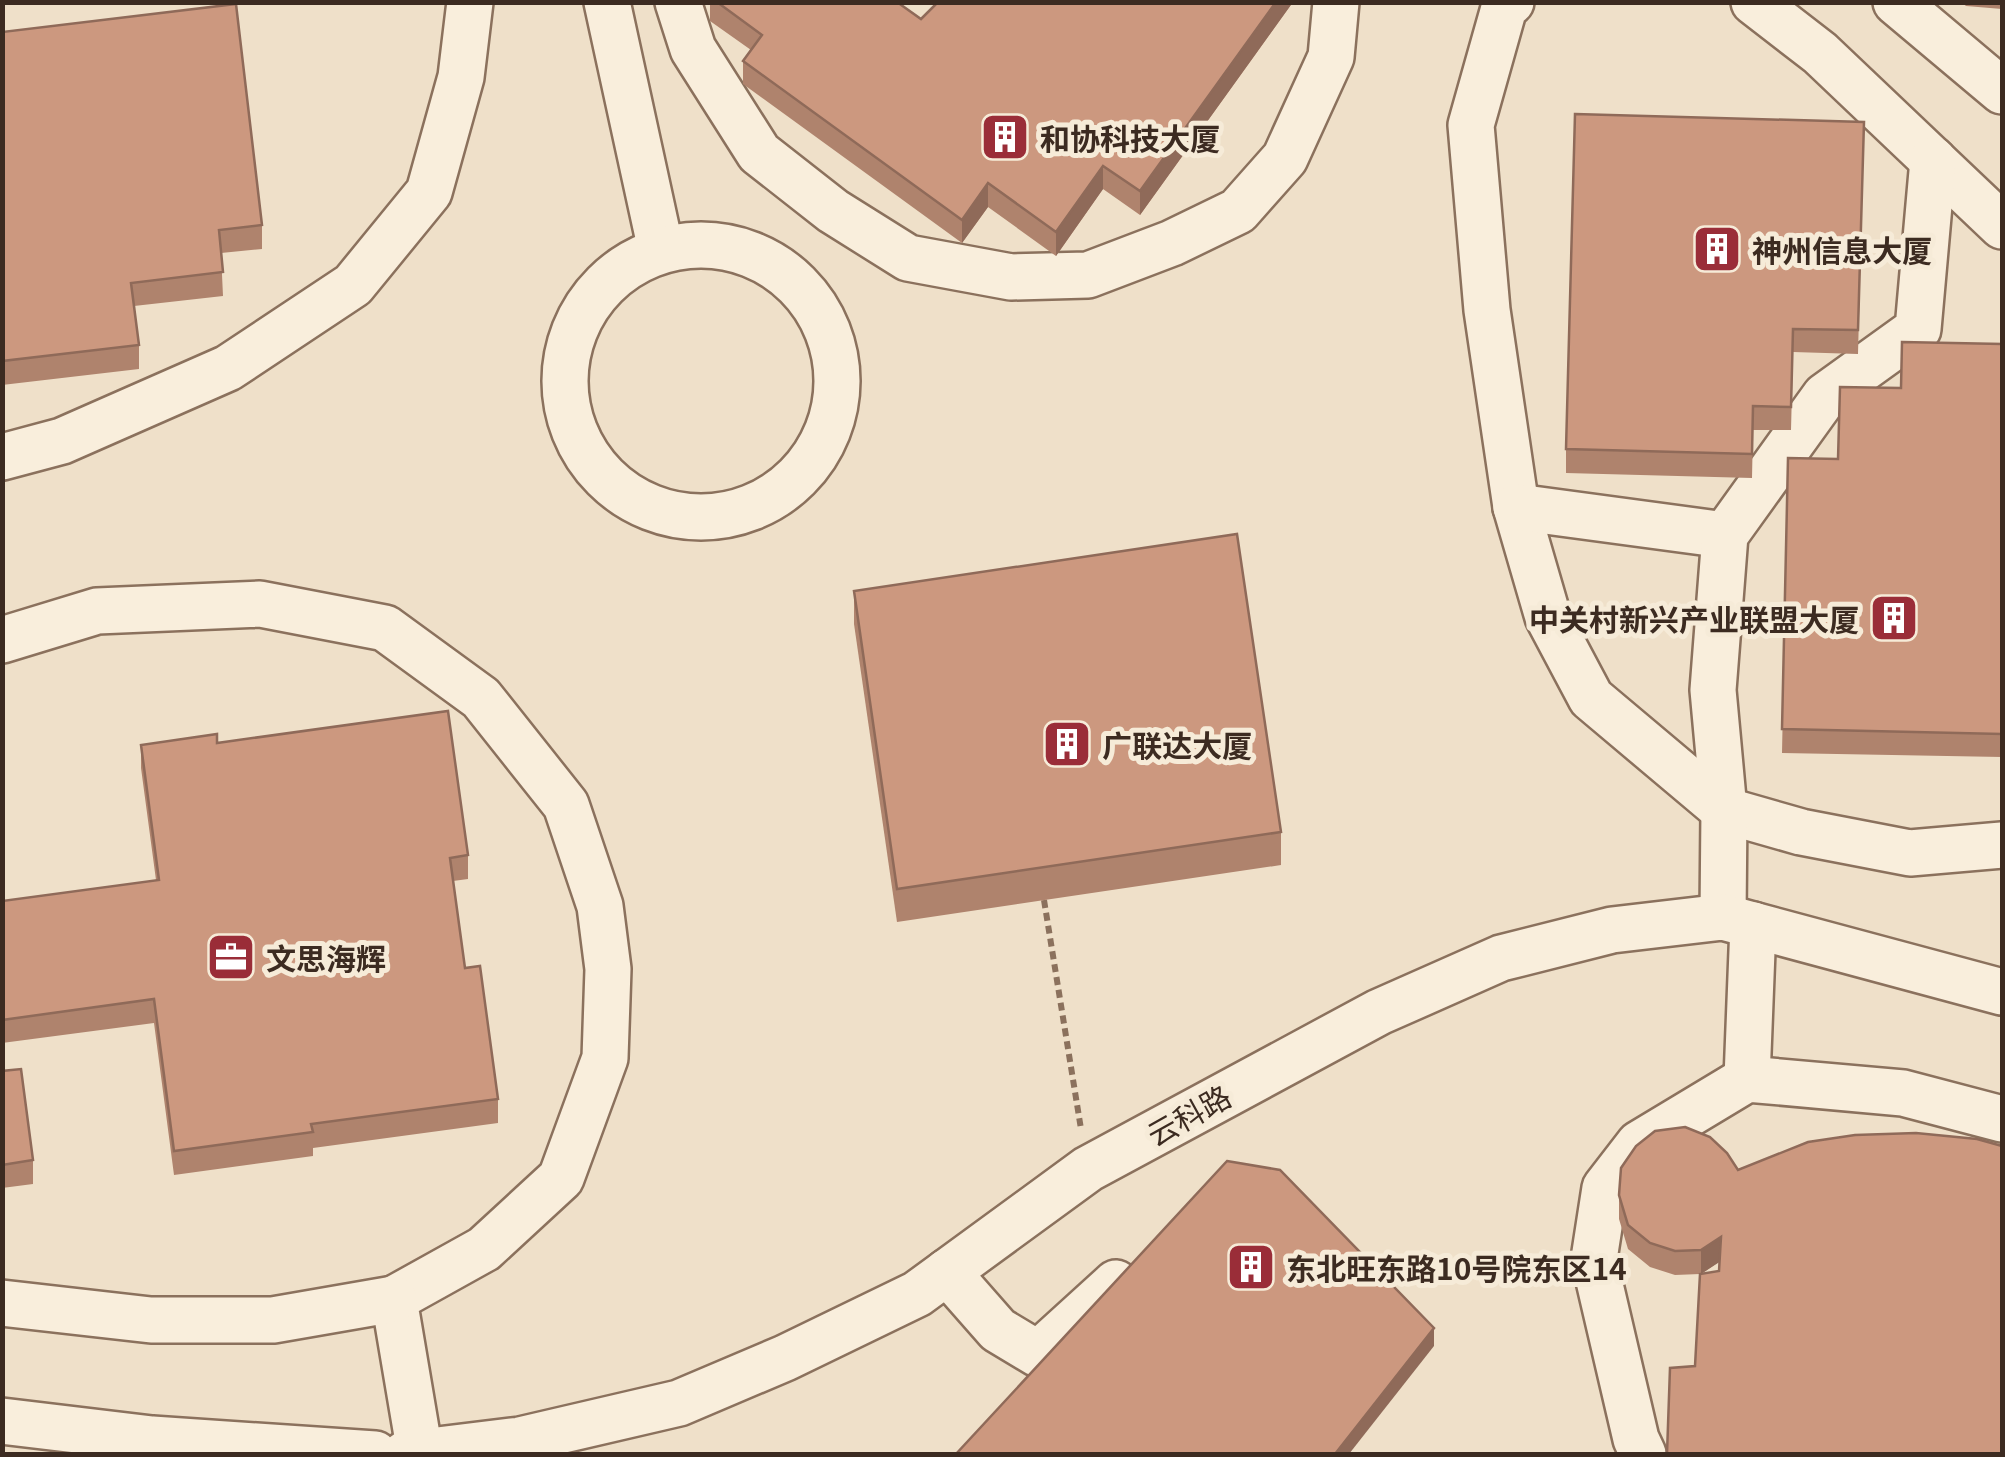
<svg xmlns="http://www.w3.org/2000/svg" width="2005" height="1457" font-family="Georgia,'Noto Sans SC',serif">
  <style>
    .lines { fill: none; stroke-linecap: round; stroke-linejoin: round }
    .minor-casing { stroke: #8b715d; stroke-width: 50 }
    .path { stroke: #8b715d; stroke-width: 6; stroke-dasharray: 8 5; stroke-linecap: butt }
    .minor { stroke: #f9eedc; stroke-width: 45 }
    .wall { fill: #af836d; fill-rule: evenodd }
    .shaded-wall { fill: #8f6a59 }
    .building { fill: #cc987f; stroke: #8f6a59; stroke-width: 2.5 }
    .labels { text-anchor: middle; dominant-baseline: central; stroke-width: 10; stroke-linejoin: round; paint-order: stroke }
    .poi-label { font-size: 30px; font-weight: bold; fill: #3c2b21; stroke: #f6ebd8; text-anchor: start }
    .street-label { font-size: 30px; fill: #3c2b21; stroke: #f6ebd8 }
  </style>
  <rect width="100%" height="100%" fill="#efe0c9"/>
  <g class="lines">
    <g class="minor-casing">
      <g id="minor">
        <path d="M607,2L661,250"/>
        <path d="M678,2L693,49L759,153L833,211L908,258L1011,277L1088,275L1172,243L1238,211L1285,158L1331,57L1336,2"/>
        <path d="M1511,2L1504,8L1471,125L1487,310L1516,507L1548,617L1591,698L1724,810L1801,832L1910,853L2002,845"/>
        <path d="M1754,2L1820,53L2002,226"/>
        <path d="M1896,2L2002,91"/>
        <circle cx="701" cy="381" r="136"/>
        <path d="M2,457L62,441L228,368L353,285L429,192L461,77L470,2"/>
        <path d="M1516,507L1725,535"/>
        <path d="M2,640L97,611L260,604L385,628L481,698L566,805L600,906L608,969L605,1058L561,1178L484,1249L394,1299L420,1453"/>
        <path d="M1723,917L1724,810L1713,690L1725,535L1825,396L1918,329L1933,160"/>
        <path d="M1747,1079L1753,925"/>
        <path d="M947,1272L998,1330L1038,1354L1116,1283"/>
        <path d="M2,1303L151,1320H273L394,1299"/>
        <path d="M2,1421L152,1439L375,1454"/>
        <path d="M405,1454L520,1440L679,1403L785,1358L917,1294L1088,1169L1379,1012L1501,958L1612,930L1723,917L2002,992"/>
        <path d="M1643,1454L1636,1439L1594,1259L1605,1188L1639,1144L1747,1079L1903,1093L2002,1119"/>
      </g>
    </g>
    <path class="path" d="M1044,900L1081,1129"/>
    <use href="#minor" class="minor"/>
  </g>
  <g class="wall">
    <path d="M710,2H897L921,19L1293,2L1140,215L1103,189L1056,256L988,207L962,243L743,84V61L751,50L710,21Z"/>
    <path d="M1961,2H2002V9L1966,6Z"/>
    <path d="M2,32L262,225V249L221,253L223,296L134,306L139,345V369L2,385Z"/>
    <path d="M1864,122L1858,354L1793,352L1791,430H1753L1752,478L1566,473V449Z"/>
    <path d="M2002,344V757L1782,753L1788,458L1838,459L1901,388Z"/>
    <path d="M854,591L1281,832V865L897,922L854,624Z"/>
    <path d="M217,743L468,855V879L453,881L465,968L498,1099V1123L313,1148V1156L174,1175L154,1023L2,1043V901L156,880L141,768V745Z"/>
    <path d="M2,1071L33,1160V1184L2,1188Z"/>
    <path d="M1808,1142L1695,1366L1700,1274L1675,1275L1650,1267L1628,1249L1619,1219V1195L1738,1170ZM1720,1261L1719,1271L1701,1274Z"/>
  </g>
  <g class="shaded-wall">
    <path d="M1276,2H1293L1140,215V191Z"/>
    <path d="M1103,166V189L1056,256V232Z"/>
    <path d="M988,183V207L962,243V220Z"/>
    <path d="M1721,1237V1261L1701,1274V1250Z"/>
    <path d="M1434,1328V1346L1349,1454H1335Z"/>
  </g>
  <g class="building">
    <path d="M717,2H897L921,19L938,2H1276L1140,191L1103,166L1056,232L988,183L962,220L743,61L762,35Z"/>
    <path d="M236,4L262,225L219,230L223,272L131,283L139,345L2,361V32Z"/>
    <path d="M1575,114L1864,122L1858,330L1793,329L1791,407L1753,406L1752,454L1566,449Z"/>
    <path d="M1902,342L2002,344V734L1782,729L1788,458L1838,459L1840,387L1901,388Z"/>
    <path d="M1237,534L1281,832L897,889L854,591Z"/>
    <path d="M448,711L468,855L450,858L465,968L480,966L498,1099L311,1124L313,1132L174,1151L154,999L2,1020V901L159,880L141,745L217,734V743Z"/>
    <path d="M21,1069L33,1160L2,1165V1071Z"/>
    <path d="M1685,1127L1710,1137L1727,1153L1738,1170L1808,1142L1855,1135L1916,1133L1977,1139L2002,1146V1454H1667L1670,1368L1695,1366L1700,1274L1719,1271L1721,1237L1701,1250L1675,1251L1650,1243L1628,1225L1619,1195L1621,1168L1636,1146L1655,1131Z"/>
    <path d="M1227,1161L1280,1170L1434,1328L1335,1454H956Z"/>
  </g>
  <defs>
    <g id="building-square" transform="scale(2.5)"><rect x="-9" y="-9" width="18" height="18" rx="4" fill="#9a2d38" stroke="#f6ebd8"/><path d="M-4-6H4V6H1V3H-1V6H-4ZM-2.5-4.3h1.7v1.8h-1.7ZM.8-4.3h1.7v1.8H.8ZM-2.5-1h1.7V.8h-1.7ZM.8-1h1.7V.8H.8Z" fill="#fff"/></g>
    <g id="office-square" transform="scale(2.5)"><rect x="-9" y="-9" width="18" height="18" rx="4" fill="#9a2d38" stroke="#f6ebd8"/><path d="M-6-3h4V-5.5h4V-3h4V5H-6ZM-1-4.5V-3h2v-1.5ZM-6 0V1H6V0Z" fill="#fff"/></g>
  </defs>
  <g fill-rule="evenodd">
    <use href="#building-square" x="1005" y="137"/>
    <use href="#building-square" x="1717" y="249"/>
    <use href="#building-square" x="1894" y="618"/>
    <use href="#building-square" x="1067" y="744"/>
    <use href="#office-square" x="231" y="957"/>
    <use href="#building-square" x="1251" y="1267"/>
  </g>
  <g class="labels">
    <g class="poi-label">
      <text x="1040" y="137">和协科技大厦</text>
      <text x="1752" y="249">神州信息大厦</text>
      <text x="1859" y="618" text-anchor="end">中关村新兴产业联盟大厦</text>
      <text x="1102" y="744">广联达大厦</text>
      <text x="266" y="957">文思海辉</text>
      <text x="1286" y="1267">东北旺东路10号院东区14</text>
    </g>
    <g class="street-label">
      <text transform="translate(1188 1114) rotate(-29)">云科路</text>
    </g>
  </g>
  <rect width="2005" height="1457" fill="none" stroke="#3c2b21" stroke-width="10"/>
</svg>
